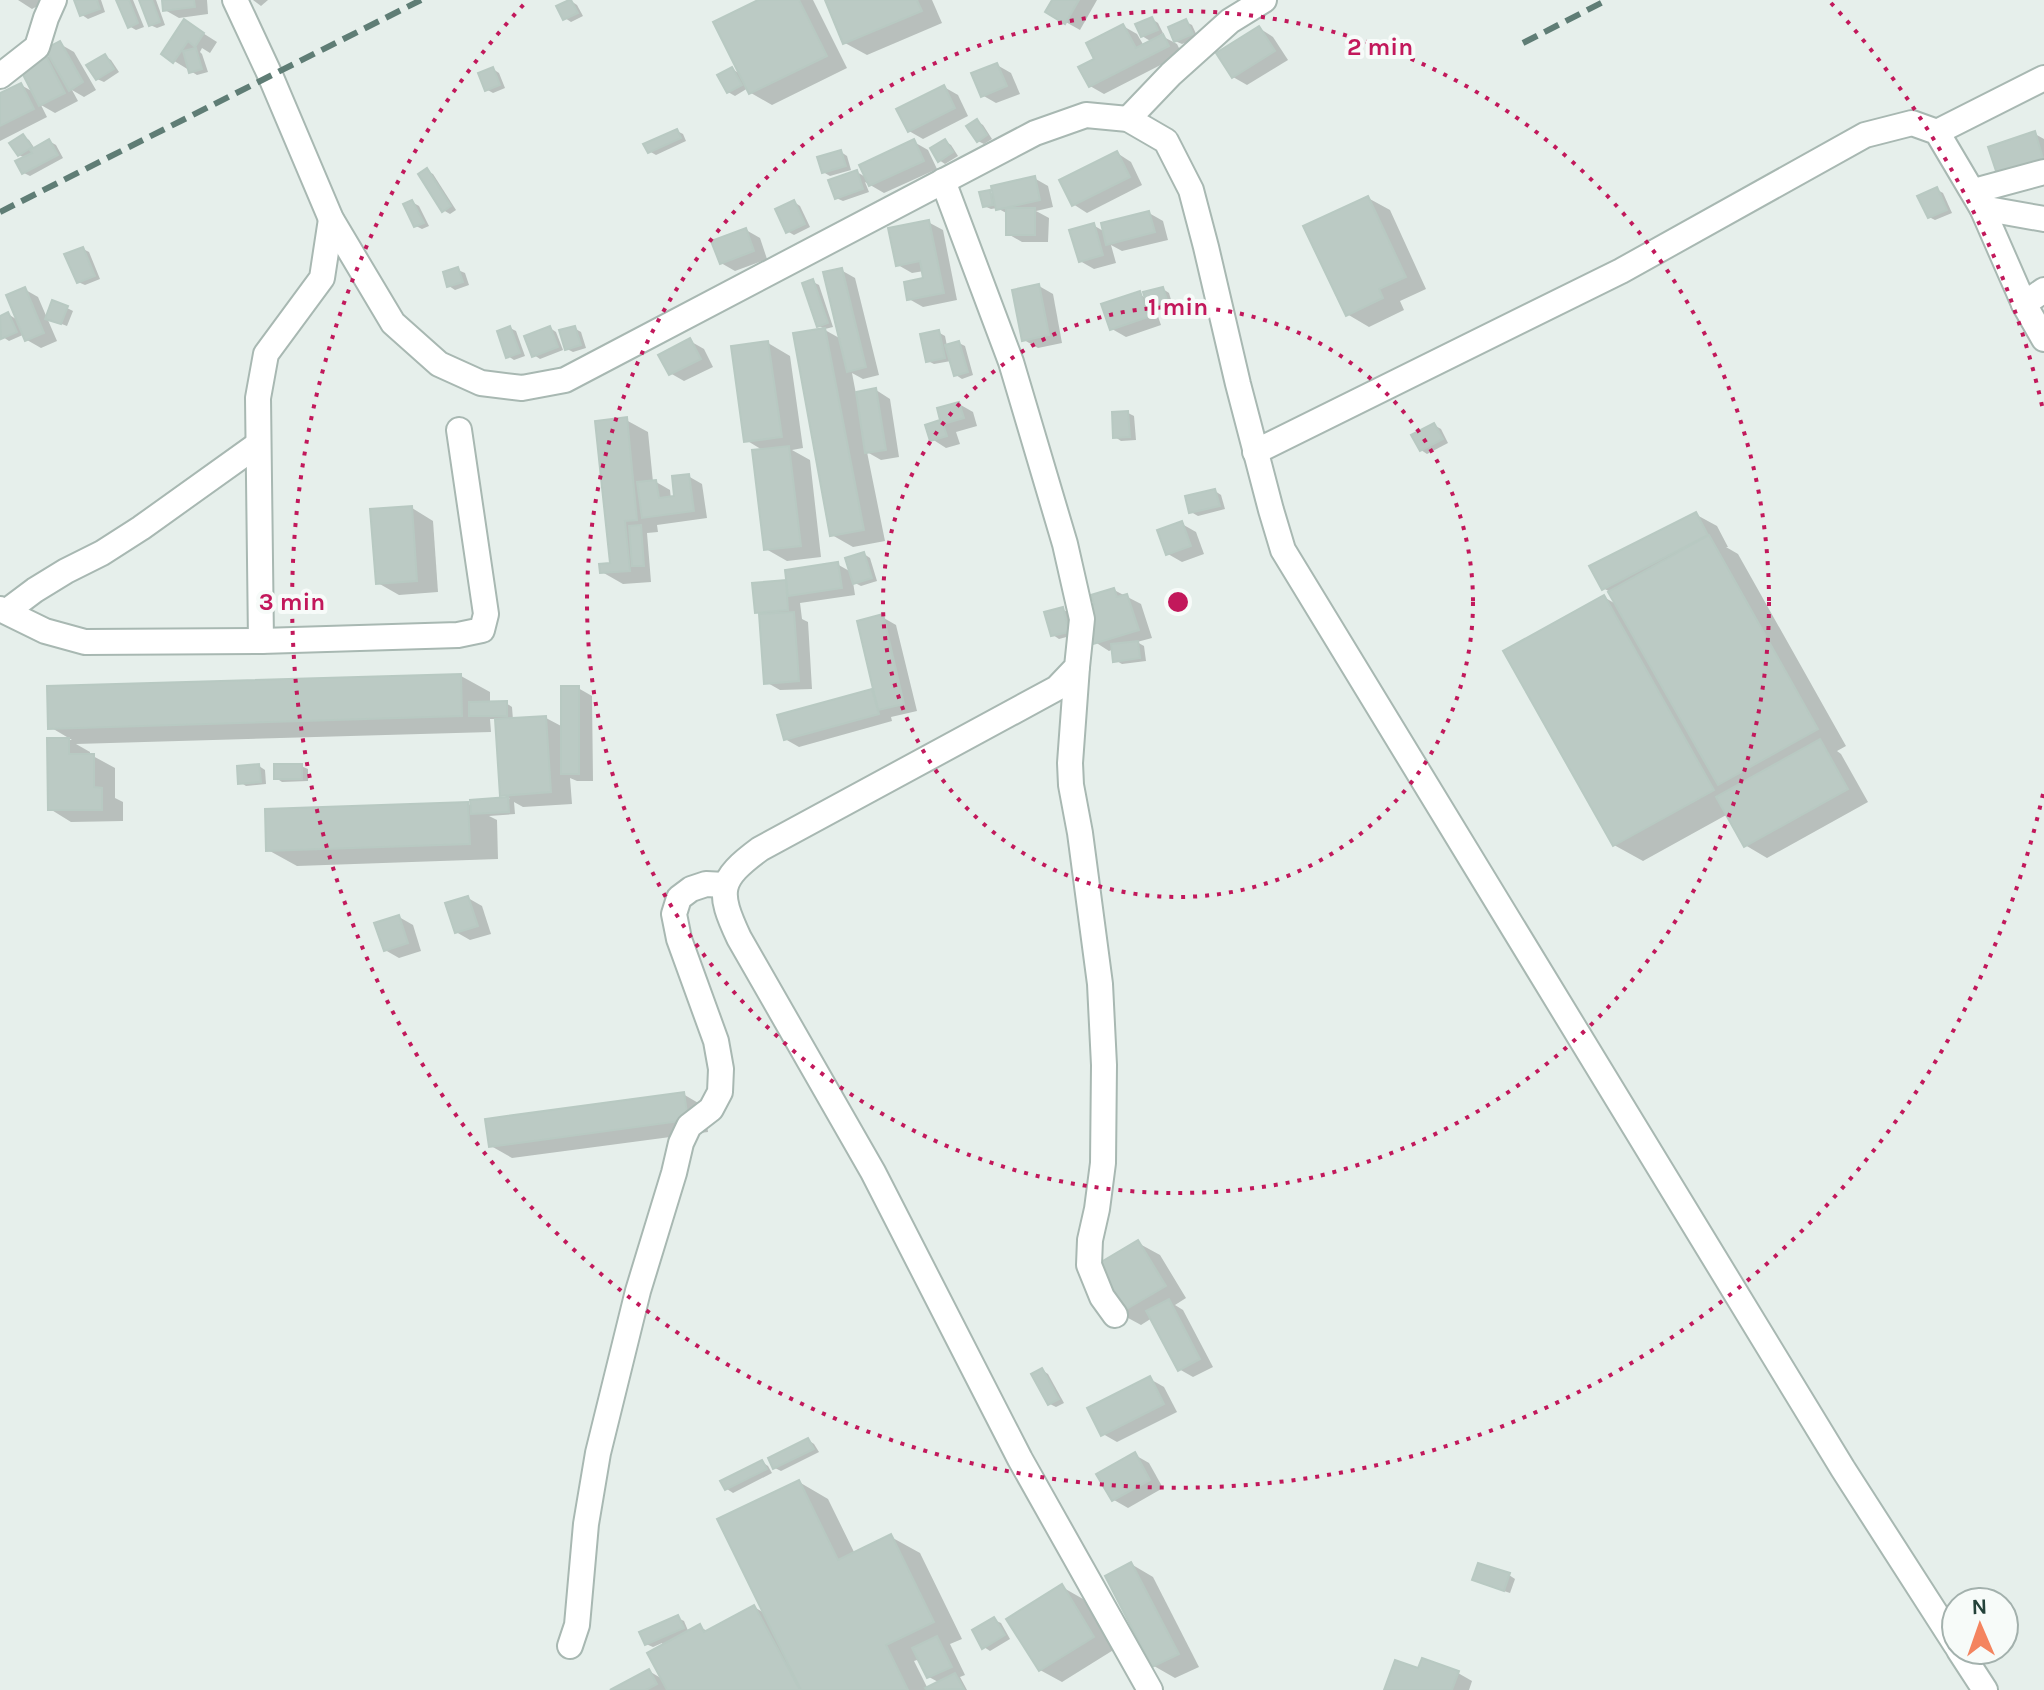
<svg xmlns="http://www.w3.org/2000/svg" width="2044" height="1690" font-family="Karla,sans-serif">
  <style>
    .shadow { fill: #0003; fill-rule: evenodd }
    .building { fill: #bbcac4; stroke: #b8c9c2; stroke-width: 2 }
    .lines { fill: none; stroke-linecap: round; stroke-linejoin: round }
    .minor-casing { stroke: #a8b8b2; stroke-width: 28 }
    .minor { stroke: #fff; stroke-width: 24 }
    .rail { stroke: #5f7d75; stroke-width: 6; stroke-dasharray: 16 8; stroke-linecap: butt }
    .ring { fill: none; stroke: #c2185b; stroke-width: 4; stroke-dasharray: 4 8 }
    .centre { fill: #c2185b; stroke: #f7fbf9; stroke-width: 4 }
    .ring-label { font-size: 24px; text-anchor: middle; font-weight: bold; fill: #c2185b; stroke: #f7fbf9; stroke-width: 8; stroke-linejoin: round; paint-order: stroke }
  </style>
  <rect width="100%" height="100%" fill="#e6efeb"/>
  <g class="shadow">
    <path d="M18,0H49L32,9Z"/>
    <path d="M80,0H101L105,12L88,19L82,15Z"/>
    <path d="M119,0H133L144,27L136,30L129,26Z"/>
    <path d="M141,0H156L165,25L157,28L150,25Z"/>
    <path d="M164,0H207L208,14L179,18L165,10Z"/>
    <path d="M253,0H268L261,6Z"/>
    <path d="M763,0H813L847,68L772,105L751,93L748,88L735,96L728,92L732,69L742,75Z"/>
    <path d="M827,0H932L942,23L867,55L845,43Z"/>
    <path d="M1055,0H1097L1080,30L1048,12Z"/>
    <path d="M571,1L577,5L583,16L571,22L565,18Z"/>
    <path d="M1152,19L1158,23L1163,33L1160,35L1177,44L1182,54L1104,94L1090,86L1097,60L1123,26L1137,34L1144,46L1152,42L1142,36Z"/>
    <path d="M1186,22L1192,25L1198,38L1182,44L1175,41Z"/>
    <path d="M1259,28L1273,37L1288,60L1247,85L1233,77Z"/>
    <path d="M198,30L217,42L210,53L202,48L200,52L202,54L208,72L197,75L163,54Z"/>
    <path d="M60,44L74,52L96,90L84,97L72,90L78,101L55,113L41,105L47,117L0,141V96L21,85L35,93L44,54L54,60Z"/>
    <path d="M105,56L111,60L119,72L104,82L97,79Z"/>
    <path d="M997,65L1011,73L1020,94L996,103L982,95Z"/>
    <path d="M493,69L499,73L505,88L493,93L486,89Z"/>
    <path d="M944,87L958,95L968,116L923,139L909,131Z"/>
    <path d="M977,121L983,125L992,139L984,144L978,141Z"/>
    <path d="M677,131L683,134L686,141L656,155L649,151Z"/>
    <path d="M2035,134L2044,139V174Z"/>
    <path d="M23,136L29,140L35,149L49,141L56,145L63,158L30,176L24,173L25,158L19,155Z"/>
    <path d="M945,141L951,145L958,156L945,164L939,160Z"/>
    <path d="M914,142L928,150L937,169L884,193L865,182L869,192L843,201L836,198L857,172L867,178Z"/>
    <path d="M841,152L847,156L851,170L830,176L823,172Z"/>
    <path d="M1117,153L1131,162L1142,185L1087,213L1073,204Z"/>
    <path d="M427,171L433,174L456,210L450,214L443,210Z"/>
    <path d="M1034,178L1048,186L1053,207L1036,211L1049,218L1048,242H1022L1008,234V214L997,208L991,209L984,206L989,192L995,195Z"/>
    <path d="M1936,189L1943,193L1952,213L1935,220L1929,217Z"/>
    <path d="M1368,198L1390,210L1426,289L1400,301L1404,310L1369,327L1347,314Z"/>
    <path d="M412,202L419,206L429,226L422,229L416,226Z"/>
    <path d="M794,202L800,206L810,227L794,235L787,231Z"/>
    <path d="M1149,213L1163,221L1168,240L1122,251L1111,245L1116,263L1094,269L1080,261L1093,225L1105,232Z"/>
    <path d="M928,222L943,230L957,300L923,307L909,299L926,280L924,271L912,273L898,265Z"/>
    <path d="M746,230L760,238L767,259L735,271L721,263Z"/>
    <path d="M83,249L89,252L100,279L85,285L78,282Z"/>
    <path d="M458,270L465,273L469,285L455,290L449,286Z"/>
    <path d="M841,270L855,278L879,375L863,379L852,373L856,394L876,390L890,399L899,457L881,460L867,452L885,541L853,547L832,535L825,330L841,339Z"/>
    <path d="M813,282L819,285L833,327L825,329L819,326Z"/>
    <path d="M1039,286L1053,294L1062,343L1038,348L1024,340Z"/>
    <path d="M24,289L38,297L57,341L41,348L27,340L25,334L9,341L3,337L0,331V318L8,314L19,321Z"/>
    <path d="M1163,289L1169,293L1172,303L1155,308L1161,325L1126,337L1112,329L1139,294L1146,298Z"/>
    <path d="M67,308L73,311L67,326L54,321Z"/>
    <path d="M510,328L516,331L525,356L514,360L508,356Z"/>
    <path d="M550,328L556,332L563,350L540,359L534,355Z"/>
    <path d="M574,328L581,332L586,348L573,352L565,348Z"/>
    <path d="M938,332L945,336L947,346L959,343L965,346L973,375L962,379L956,375L951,361L934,364L928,361Z"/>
    <path d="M690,341L704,349L713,367L684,381L670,373Z"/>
    <path d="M768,343L790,356L803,448L792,450L810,460L821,557L787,561L766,549L764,451L746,440Z"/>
    <path d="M959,404L973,412L977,426L956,432L960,444L946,448L932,439L943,421Z"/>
    <path d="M1128,413L1134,416L1136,440L1121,441L1115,437Z"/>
    <path d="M626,420L648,432L653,482H656L670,490L671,499L677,498L688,476L702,484L707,518L657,525L658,532L647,533L651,582L623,584L602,572L612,564Z"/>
    <path d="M1434,425L1441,429L1448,443L1427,454L1421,450Z"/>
    <path d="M1215,491L1221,495L1225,509L1198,516L1191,512Z"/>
    <path d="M412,508L433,521L438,592L399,595L378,583Z"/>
    <path d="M1695,514L1717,526L1728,547H1726L1738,554L1846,746L1837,751L1841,754L1868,802L1767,858L1745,845L1728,814L1643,861L1614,845L1604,597L1619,606L1612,593L1603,588Z"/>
    <path d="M1182,524L1196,532L1204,554L1182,562L1168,554Z"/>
    <path d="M864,554L870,558L877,581L861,586L853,582L855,595L800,603L802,619L808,622L812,689L780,690L766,682L761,614L757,612L754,585L788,582L837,564L851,572Z"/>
    <path d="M1114,590L1141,604L1152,638L1137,642L1144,646L1146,661L1122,664L1115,660L1114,649L1109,651L1095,642L1096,606Z"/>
    <path d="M1062,609L1069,613L1074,635L1059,639L1053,635Z"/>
    <path d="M882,617L896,625L917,711L891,717L892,721L799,747L785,739L779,716L876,690Z"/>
    <path d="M461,676L490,692V704L506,703L512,707L513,720L546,718L563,727L578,688L592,696L593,781H577L570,778L572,804L523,807L514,802L515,814L489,816L497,820L498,859L297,866L268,850L468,804L473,806L472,802L510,799L501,794L497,719H490L491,732L76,744L90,752V756H93L115,768V798L123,802V821L71,822L50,809L49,740H72L50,727Z"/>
    <path d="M259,766L265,770L266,784L246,786L240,782Z"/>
    <path d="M301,766L308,769V781L282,782L276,778Z"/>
    <path d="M468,898L482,906L491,934L470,940L456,932Z"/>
    <path d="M399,917L413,925L421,951L399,958L385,950Z"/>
    <path d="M683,1094L705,1107L708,1132L512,1158L491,1146Z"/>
    <path d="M1138,1243L1160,1255L1186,1298L1175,1305L1183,1310L1213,1367L1193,1377L1179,1369L1152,1318L1141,1325L1119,1313Z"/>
    <path d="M1042,1370L1048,1374L1064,1403L1056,1407L1050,1404Z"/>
    <path d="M1150,1379L1164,1387L1177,1412L1117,1442L1103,1434Z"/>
    <path d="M808,1440L814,1444L819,1452L781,1471L775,1468Z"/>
    <path d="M1135,1455L1149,1463L1163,1488L1128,1508L1114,1500Z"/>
    <path d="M762,1462L768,1466L772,1473L733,1493L727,1489Z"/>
    <path d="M799,1482L828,1499L855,1554L891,1537L920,1553L962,1639L950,1644L965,1675L960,1677L967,1690H614L649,1671L664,1680L663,1646L662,1643L653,1647L646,1644L678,1618L684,1621L689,1633L700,1627L709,1632L754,1607L766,1614ZM920,1659L929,1677L940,1683L928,1689L914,1661Z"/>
    <path d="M1131,1564L1153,1577L1199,1667L1175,1678L1154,1666Z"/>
    <path d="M1509,1575L1515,1579L1510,1593L1480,1583Z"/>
    <path d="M1062,1587L1083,1599L1115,1649L1062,1682L1040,1670Z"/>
    <path d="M994,1620L1001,1623L1010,1639L990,1651L984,1647Z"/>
    <path d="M1458,1673L1472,1681L1469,1690H1386Z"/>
  </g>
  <g class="building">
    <path d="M74,0H97L100,9L80,16Z"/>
    <path d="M116,0H129L138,23L128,28Z"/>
    <path d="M139,0H152L160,22L149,26Z"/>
    <path d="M162,0H194L195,7L163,11Z"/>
    <path d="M569,0H571L578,13L563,20L556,6Z"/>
    <path d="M758,0H799L827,56L749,94L713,22Z"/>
    <path d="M825,0H917L922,11L843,44Z"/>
    <path d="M1052,0H1079L1065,24L1045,12Z"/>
    <path d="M1152,17L1158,30L1141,37L1135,24Z"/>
    <path d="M184,19L204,33L195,47L188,41L173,63L161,54Z"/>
    <path d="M1186,19L1193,34L1174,42L1168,27Z"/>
    <path d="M1123,24L1136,48L1163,34L1169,46L1089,87L1078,67L1094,59L1086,43Z"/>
    <path d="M1259,26L1275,51L1232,78L1216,53Z"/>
    <path d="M60,41L83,82L69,91L45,49Z"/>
    <path d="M196,48L202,69L189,73L183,51Z"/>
    <path d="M44,52L65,93L39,106L18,65Z"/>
    <path d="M105,54L114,69L96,80L86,65Z"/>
    <path d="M997,63L1007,86L981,97L971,73Z"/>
    <path d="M493,67L500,85L485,91L478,73Z"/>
    <path d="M732,67L742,85L727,93L717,75Z"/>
    <path d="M21,83L34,109L0,126V93Z"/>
    <path d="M944,85L955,108L908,132L896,109Z"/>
    <path d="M977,119L987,135L977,142L966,126Z"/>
    <path d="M677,129L681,138L648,153L643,144Z"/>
    <path d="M2035,131L2044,162L1998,177L1988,147Z"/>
    <path d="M23,134L32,147L18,156L9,143Z"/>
    <path d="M49,139L58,155L22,174L15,161L32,153L30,150Z"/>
    <path d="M914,139L924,161L869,186L859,165Z"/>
    <path d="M945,139L953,152L938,162L930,148Z"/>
    <path d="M841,150L846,166L822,173L817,157Z"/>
    <path d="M1117,151L1130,177L1072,206L1059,180Z"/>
    <path d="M427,168L451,206L442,212L418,174Z"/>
    <path d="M857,170L863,189L835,199L828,180Z"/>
    <path d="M1035,176L1040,200L996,210L991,186Z"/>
    <path d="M1937,187L1947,210L1928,218L1917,196Z"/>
    <path d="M990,190L993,205L983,207L979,192Z"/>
    <path d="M1368,196L1406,277L1379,289L1383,298L1346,316L1303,226Z"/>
    <path d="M412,200L424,223L414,227L403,204Z"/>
    <path d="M794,200L805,224L786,233L775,209Z"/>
    <rect x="1006" y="208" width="29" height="27"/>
    <path d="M1149,211L1155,232L1106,245L1101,223Z"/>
    <path d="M929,220L944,293L907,300L904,282L923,278L920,261L896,266L888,228Z"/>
    <path d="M1094,223L1103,255L1079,262L1069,230Z"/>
    <path d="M746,228L754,251L720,264L711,241Z"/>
    <path d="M83,247L95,276L77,283L64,254Z"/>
    <path d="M458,267L463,282L447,287L443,272Z"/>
    <path d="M842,268L866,367L847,372L823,272Z"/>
    <path d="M813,279L828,323L817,327L802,283Z"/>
    <path d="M1039,284L1049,335L1022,341L1012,290Z"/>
    <path d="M25,287L44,333L25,341L6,295Z"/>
    <path d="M1163,287L1167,300L1147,305L1143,292Z"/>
    <path d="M1140,291L1148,317L1110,330L1101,304Z"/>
    <path d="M52,300L68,306L61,324L45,319Z"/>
    <path d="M8,312L17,332L1,339L0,316Z"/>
    <path d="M510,326L520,353L506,358L497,331Z"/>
    <path d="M550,326L558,347L532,357L524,336Z"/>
    <path d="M575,326L581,345L565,350L559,330Z"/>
    <path d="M825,328L864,530L830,536L793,333Z"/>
    <path d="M939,330L945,358L926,362L920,334Z"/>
    <path d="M690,338L701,359L669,375L658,355Z"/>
    <path d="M768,341L782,437L744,442L731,346Z"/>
    <path d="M959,341L968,372L954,376L945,345Z"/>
    <path d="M876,388L886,450L865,453L856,392Z"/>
    <path d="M959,402L964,418L943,424L947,436L930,441L925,425L940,420L937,408Z"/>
    <path d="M1128,411L1130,437L1113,438L1112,412Z"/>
    <path d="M627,417L637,520L625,521L630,571L600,573L599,564L610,563L595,421Z"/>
    <path d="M1434,423L1443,439L1420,451L1411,435Z"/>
    <path d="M789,446L801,546L764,550L752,450Z"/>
    <path d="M689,474L694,511L642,518L637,482L656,480L659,498L674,496L672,476Z"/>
    <path d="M1215,489L1220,506L1189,513L1185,496Z"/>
    <path d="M412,506L417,581L376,584L370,509Z"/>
    <path d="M1696,512L1708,535L1602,590L1589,566Z"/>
    <path d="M1182,521L1191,546L1166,555L1157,530Z"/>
    <path d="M641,525L644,566H632L629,526Z"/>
    <path d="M1709,535L1818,729L1718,785L1608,592Z"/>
    <path d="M864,552L872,578L853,584L845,558Z"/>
    <path d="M838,562L842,588L788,596L785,570Z"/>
    <path d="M786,580L788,610L755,613L752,583Z"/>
    <path d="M1114,588L1117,597L1127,594L1139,630L1093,644L1082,608L1094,604L1091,595Z"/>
    <path d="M1604,595L1714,790L1613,846L1503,651Z"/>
    <path d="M1063,607L1069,632L1051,636L1044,612Z"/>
    <path d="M794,612L799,681L764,684L759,614Z"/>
    <path d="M883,614L904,704L878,710L857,621Z"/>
    <path d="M1138,641L1140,658L1113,662L1111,644Z"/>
    <path d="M461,674L462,716L48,729L47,686Z"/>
    <rect x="561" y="686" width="18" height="88"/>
    <path d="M872,689L879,714L784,740L777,715Z"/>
    <path d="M507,701V716H469V702Z"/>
    <path d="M546,716L551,792L500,796L495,719Z"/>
    <path d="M47,738H69V754H94V787L102,788V810H48Z"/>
    <path d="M1820,739L1848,789L1744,847L1716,797Z"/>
    <path d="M259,764L261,782L238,784L237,766Z"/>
    <rect x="274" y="764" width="28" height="15"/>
    <path d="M508,797L509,812L471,814L470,800Z"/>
    <path d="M468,802L470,844L266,851L265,809Z"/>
    <path d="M468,896L478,926L455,933L445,903Z"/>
    <path d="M399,915L408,943L384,951L374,923Z"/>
    <path d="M684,1092L688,1120L489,1147L485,1119Z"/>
    <path d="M1138,1240L1166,1286L1118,1314L1091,1268Z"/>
    <path d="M1169,1299L1200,1359L1178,1371L1146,1311Z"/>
    <path d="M1042,1368L1059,1399L1048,1405L1031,1374Z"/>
    <path d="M1150,1376L1164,1404L1101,1436L1087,1408Z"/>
    <path d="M808,1438L814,1449L773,1469L768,1458Z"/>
    <path d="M1135,1452L1150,1480L1112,1501L1096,1474Z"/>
    <path d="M762,1460L767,1469L725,1490L720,1481Z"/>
    <path d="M799,1480L838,1560L891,1534L934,1622L886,1645L908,1690H801L717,1519Z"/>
    <path d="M1131,1562L1179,1654L1152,1667L1105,1576Z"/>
    <path d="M1478,1563L1510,1573L1504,1591L1472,1580Z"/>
    <path d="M1062,1584L1094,1637L1039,1671L1006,1619Z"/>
    <path d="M754,1605L800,1690H667L647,1653L700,1624L704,1632Z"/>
    <path d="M678,1615L684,1628L645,1645L639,1632Z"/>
    <path d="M994,1617L1005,1635L982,1649L972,1630Z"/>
    <path d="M937,1636L952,1667L927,1678L912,1648Z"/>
    <path d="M1422,1658L1459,1671L1452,1690H1384L1395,1660L1418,1668Z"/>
    <path d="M649,1669L657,1684L646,1690H610Z"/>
    <path d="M955,1673L964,1689L927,1690L925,1688Z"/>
  </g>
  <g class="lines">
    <g class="minor-casing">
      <g id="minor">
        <path d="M235,0L270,75L331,219L393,323L439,364L481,383L522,388L565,380L1035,133L1086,115L1128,119L1166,141L1191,190L1206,247L1238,384L1271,510L1283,550L1843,1469L1956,1645"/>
        <path d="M0,76L37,47L46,18L54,0"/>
        <path d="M1128,119L1171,74L1230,21L1264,0"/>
        <path d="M1937,132L2044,78"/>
        <path d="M943,181L1011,362L1065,544L1082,619L1077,667L1057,688L760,849C718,880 717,891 739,938L873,1172L1020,1459L1150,1690"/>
        <path d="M1974,191L2044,172"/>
        <path d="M1982,208L2044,219"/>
        <path d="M2024,304L2044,290"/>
        <path d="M1255,452L1621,271L1865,135L1912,123L1937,132L1982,208L2024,304L2044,339"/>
        <path d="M0,609L45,631L85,642L261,641L458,635L482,630L486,614L459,430"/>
        <path d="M7,611L35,590L66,571L102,553L141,528L257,445"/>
        <path d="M261,641L258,398L266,354L322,278L331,219"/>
        <path d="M1077,667L1070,763L1071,785L1080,833L1100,984L1104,1065L1103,1163L1097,1209L1090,1240L1089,1265L1102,1297L1115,1315"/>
        <path d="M570,1646L577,1625L586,1524L598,1453L638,1291L674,1173L681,1143L689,1126L711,1109L720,1092L721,1069L716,1041L679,939L674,914L679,898L691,889L706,884L725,885"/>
        <path d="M1959,1650L1985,1690"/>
      </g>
    </g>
    <use href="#minor" class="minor"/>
    <g class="rail">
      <path d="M1523,43L1607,0"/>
      <path d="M0,212L421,0"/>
    </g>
  </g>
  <g class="ring">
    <circle cx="1178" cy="602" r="295"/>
    <circle cx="1178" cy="602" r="591"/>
    <path d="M2043 794A886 886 0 1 1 525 3M1831 3A886 886 0 0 1 2043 410"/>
  </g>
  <circle cx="1178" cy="602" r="12" class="centre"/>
  <g class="ring-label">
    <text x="1380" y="55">2 min</text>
    <text x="1178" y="315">1 min</text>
    <text x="292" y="610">3 min</text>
  </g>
  <g transform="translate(1980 1626) rotate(358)"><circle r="38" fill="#f7fbf9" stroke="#a3b1ad" stroke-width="2"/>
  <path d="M0-6L14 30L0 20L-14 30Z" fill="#f4845f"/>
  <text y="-12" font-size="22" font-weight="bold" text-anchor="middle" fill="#24423a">N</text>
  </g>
</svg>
